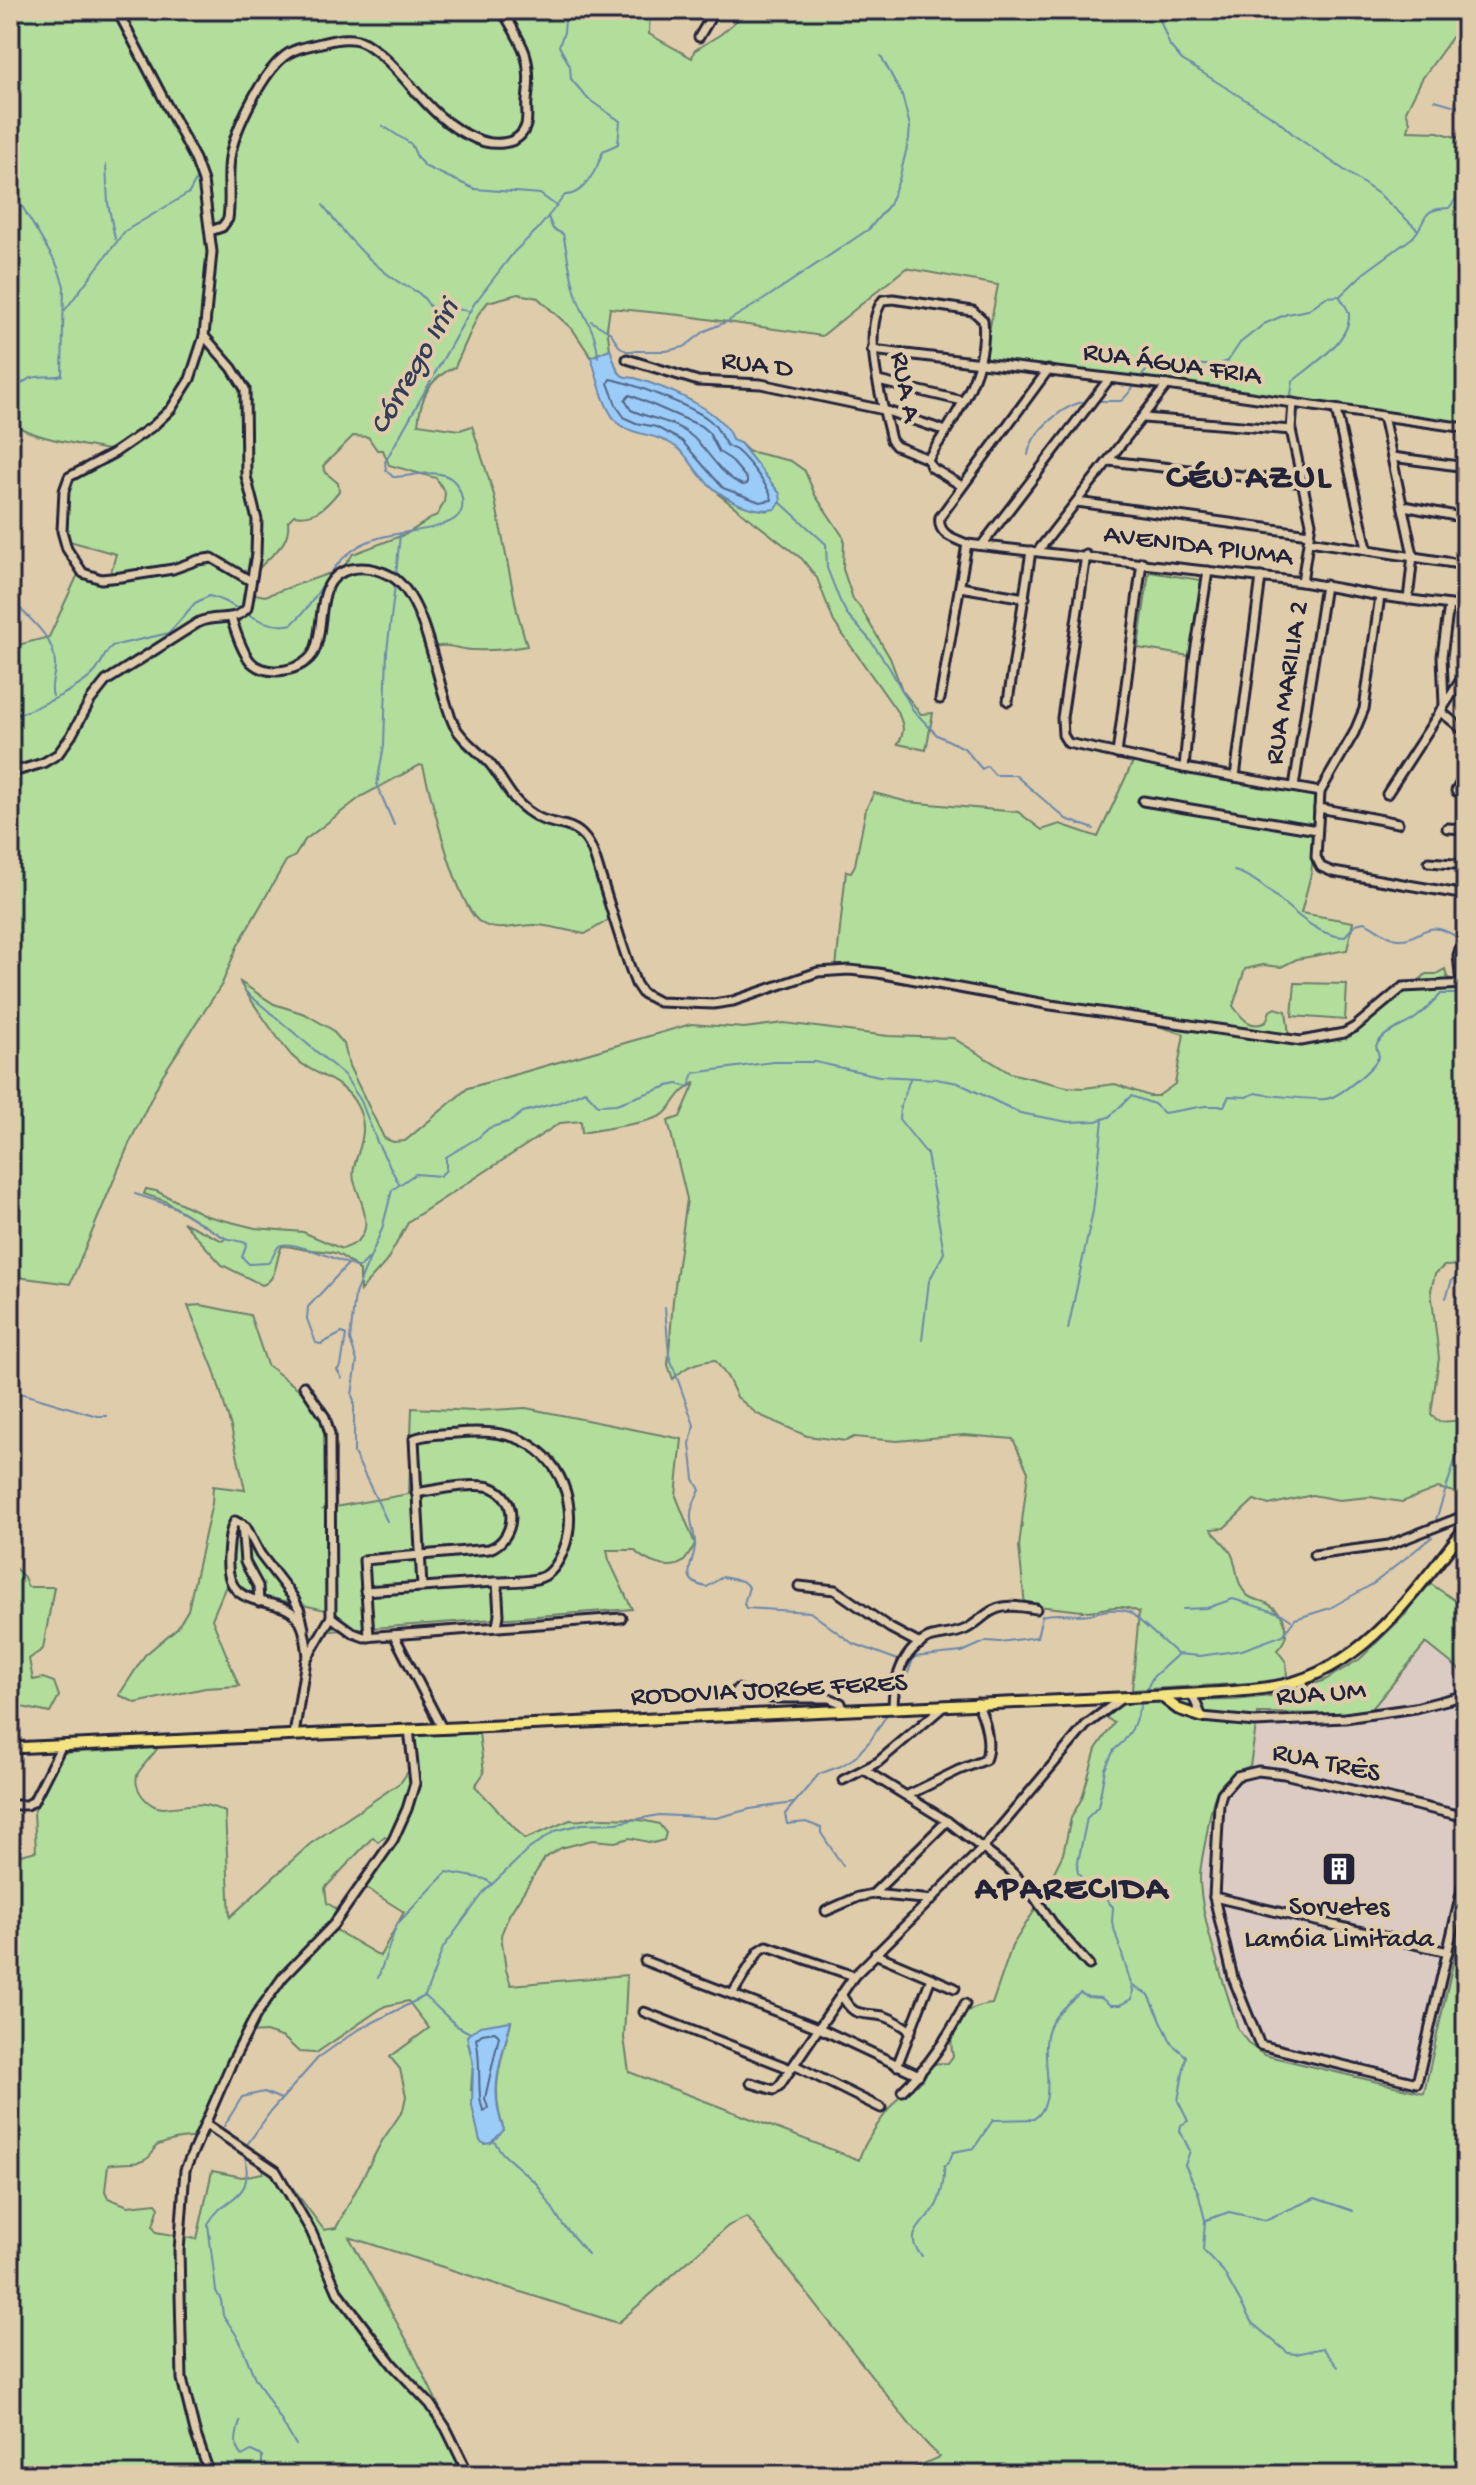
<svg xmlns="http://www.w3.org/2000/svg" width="1476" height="2485" font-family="'Gochi Hand',sans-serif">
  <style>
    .built { fill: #dbcbc2 }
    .green { fill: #b2dd9b; stroke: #6a806b; stroke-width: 2; fill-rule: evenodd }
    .water { fill: #9bccf8; stroke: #6b88ac; stroke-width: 2 }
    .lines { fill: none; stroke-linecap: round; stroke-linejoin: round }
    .shore { stroke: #526687; stroke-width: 2 }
    .stream { stroke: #6b88ac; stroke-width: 2 }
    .minor-casing { stroke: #22223b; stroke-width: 13 }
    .major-casing { stroke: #22223b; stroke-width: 15 }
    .minor { stroke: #dfccaa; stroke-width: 7 }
    .major { stroke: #f4e382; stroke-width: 9 }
    .labels { text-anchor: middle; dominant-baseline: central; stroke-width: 8; stroke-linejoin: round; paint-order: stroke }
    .street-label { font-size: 28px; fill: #22223b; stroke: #dfccaa }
    .poi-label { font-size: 28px; fill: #22223b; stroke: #dfccaa }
    .water-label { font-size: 30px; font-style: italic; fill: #343c57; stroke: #dfccaa }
    .district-label { font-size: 36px; font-weight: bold; letter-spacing: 2px; fill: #22223b; stroke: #dfccaa }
  </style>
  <rect width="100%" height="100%" fill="#dfccaa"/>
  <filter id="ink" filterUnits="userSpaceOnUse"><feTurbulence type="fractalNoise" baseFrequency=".0125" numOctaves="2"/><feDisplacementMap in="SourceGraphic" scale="16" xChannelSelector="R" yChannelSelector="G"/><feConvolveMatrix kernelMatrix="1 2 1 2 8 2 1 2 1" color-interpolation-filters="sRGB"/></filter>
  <g filter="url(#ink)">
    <path class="built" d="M1426,1643L1466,1675V1905L1424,2093L1264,2055L1249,2044L1238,2029L1204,1910L1200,1875L1212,1806L1218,1787L1229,1775L1250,1766L1258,1713L1334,1714L1371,1710Z"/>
    <g class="green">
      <path d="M10,10H650L649,34L692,58L694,51L721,34L742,16L751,15V10H1466L1463,22L1422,79L1406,111L1410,122L1408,131L1438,132L1466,140V423L1350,410L984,358L998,285L906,268L822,336L680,315L610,308L607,328L610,349L591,357L573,330L538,298L518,294L488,302L479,313L455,367C429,378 421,397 418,424L460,430L472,426L494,495L517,611L527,646C510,649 493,651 475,650C457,650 448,642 431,648L443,709L459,738L485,758L500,786L521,809L584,836L610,919L585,934C569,931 552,926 536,925C517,924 499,934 481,923C457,908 431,797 423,766L420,765L362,796L305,840L295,856L286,861L237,947L222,984L162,1076L129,1144L70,1284L10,1276V647L49,637L79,572L109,579L116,554L62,539L63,485L75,471L108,450C85,445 25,438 10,420ZM353,436L368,437L377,450H383L389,465L436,478L445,492L444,502L438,514L406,534L353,554L342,569L265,596L250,593C251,588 252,579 255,574C266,556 291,548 288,521L294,515C315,519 326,507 339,491L338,483L326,473L323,466Z"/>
      <path d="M740,443L748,451L791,461L805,471L815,495L844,538L843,569L853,599L860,607L890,658L902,690L921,714L933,713L926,750L898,744C905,732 904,725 898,713L834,622L817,578L802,559L718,494L745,506L767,511L780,494Z"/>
      <path d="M1149,572L1201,580L1190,656L1138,648Z"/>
      <path d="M1136,755L1232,776L1320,790L1311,874L1301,913L1353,922L1347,950L1297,959L1281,967L1263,965L1245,969L1233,1006C1242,1018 1250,1030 1266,1022L1270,1011L1275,1008L1286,1011L1290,1042C1311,1039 1339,1040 1358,1029C1369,1023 1381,1004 1395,995C1407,988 1416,985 1426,974H1436L1445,969L1447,977L1466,988V1265L1444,1266L1435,1274L1431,1290L1439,1358L1431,1414L1439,1422L1466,1420V1495L1438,1488L1402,1502L1370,1497L1339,1500L1312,1495L1269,1505L1254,1500L1224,1528L1211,1529C1216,1536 1226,1544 1231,1553C1238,1566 1235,1582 1246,1594C1252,1601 1261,1599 1268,1604C1287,1614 1293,1635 1277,1650L1286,1662L1287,1677L1267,1682L1132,1690L1139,1612C1114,1600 1107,1612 1083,1611C1064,1609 1045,1606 1025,1606L1019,1547L1028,1472L1013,1439L964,1435L897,1441L854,1437L846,1441L807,1436L757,1414L737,1397L728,1378L715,1360C696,1362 686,1366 673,1379L668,1365L673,1300L687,1199L668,1121L680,1117L695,1083C677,1092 677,1102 664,1114C653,1123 599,1129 582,1133L581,1121L560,1123L409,1221L386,1262L360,1291V1271C338,1251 335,1251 307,1250C300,1249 291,1246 282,1246C275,1259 278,1280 262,1285L222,1265L183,1222L223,1241L225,1238L165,1201L144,1194L146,1189L156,1191L207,1216L255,1228L303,1232L342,1249C378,1239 364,1209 355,1184C346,1160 377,1138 355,1102C341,1078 311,1075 292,1056C285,1049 241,987 240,982L274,1004L305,1014L331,1029L344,1044L349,1066L384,1138L393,1142L405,1141L468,1088L691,1024L744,1028L784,1023L888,1036L953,1038L1010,1073L1067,1087L1084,1088L1115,1084L1149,1096H1158L1175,1084L1184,1034L1154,1025L836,968L846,871L851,872L855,865L866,809L874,793L908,802L1018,812L1042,830L1060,824L1098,837Z"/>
      <path d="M1295,983L1347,984L1345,1020L1292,1016Z"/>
      <path d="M201,1305L250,1315L267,1365L309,1397L333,1428L336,1439L334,1482L332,1496L323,1509L409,1494L412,1408L474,1411L526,1408L682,1439L676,1496L695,1544C692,1549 688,1557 684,1561C670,1573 644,1561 634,1550H607L609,1560L632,1609L331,1631L326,1610L225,1588L212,1619L239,1686L205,1688L136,1703L119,1695L145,1655L177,1628L188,1610L212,1503L213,1486L245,1490L231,1427L214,1370L188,1306Z"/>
      <path d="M10,1563L24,1577L28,1587H54L43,1649L29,1659L33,1680L43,1678L54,1682L59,1696L50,1713L22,1707H10Z"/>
      <path d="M1431,1584L1466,1608V1675L1426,1643L1371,1710L1334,1714L1258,1713L1250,1766C1217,1778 1214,1793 1208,1826C1206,1842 1201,1859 1200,1875C1199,1916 1226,1987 1238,2029L1249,2044L1264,2055L1424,2093L1466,1905V2475H899L939,2457L915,2431L747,2217L728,2226L618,2323L349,2237L410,2346L472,2475H10V1858L36,1851L34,1812L60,1753L158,1748C152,1756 143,1765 138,1773C131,1788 149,1809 164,1808C191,1806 197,1799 225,1812L230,1917L310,1844L401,1782L414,1763L408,1736L479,1733L484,1773L475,1786L525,1839L570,1820C580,1822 588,1818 597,1818C618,1818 638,1818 659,1824L666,1833L664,1840L653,1843L630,1838L615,1842L592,1840L561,1848L545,1858L509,1915L501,1935L506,1970L511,1985L627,1975L624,2038L629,2072L859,2160C863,2138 915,2071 935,2064C939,2063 944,2063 948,2063L953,2056C946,2027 963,2007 992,2004L1012,1946L1036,1908L1063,1854L1071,1818L1082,1798L1096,1749L1114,1723L1100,1713L1111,1702L1235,1700L1287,1694L1325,1680L1360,1659L1406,1614L1416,1595ZM385,1836L396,1845L363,1886L404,1912L380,1956L332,1928L343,1913L327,1903L325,1888L373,1837L378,1842ZM408,2001L429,2028L390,2057L400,2069L406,2096L403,2110L382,2141L336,2228L324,2230L280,2171L274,2164L266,2162L263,2173L242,2177L212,2171L197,2239L156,2232L153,2226L159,2207L156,2203L128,2206L108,2198L105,2191L108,2165C128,2160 147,2170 156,2146C174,2139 187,2137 206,2138L248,2033L266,2032L284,2038L299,2052L316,2053L385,2006ZM511,2022C501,2061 489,2090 504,2130L471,2090L473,2063L468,2042Z"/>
    </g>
    <g class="water">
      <path d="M610,349C613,356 616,373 623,376C627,378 631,377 635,378C664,387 725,410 732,440L740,443L780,494L781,502L775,509C747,514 717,495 700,475C692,466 687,454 676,447C659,434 633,435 620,425C603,411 598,377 591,357Z"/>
      <path d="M511,2021C501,2060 488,2090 504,2130L491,2143L485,2144L480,2141L472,2106L473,2063L467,2036L480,2026Z"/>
    </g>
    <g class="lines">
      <g class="shore">
        <path d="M610,379C629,382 691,406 708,419C718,426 719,434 726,444C730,450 730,446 736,450C746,458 771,489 772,500L760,502L723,488L682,441L656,427L636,423L625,418L617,407L608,383Z"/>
        <path d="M630,395L701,426L709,433L719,452L730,459L747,479V484L743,485C717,474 710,450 689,434C671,420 650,419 631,410L625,400Z"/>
        <path d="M495,2032L499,2036L485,2098L488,2108L484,2111C476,2100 482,2061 476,2039L482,2034Z"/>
      </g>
      <g class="stream">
        <path d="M1156,10L1170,46L1182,60L1276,119L1295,136L1380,195L1418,230"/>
        <path d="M1435,100L1466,109"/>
        <path d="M383,126L411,144L418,159L426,167L475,189L540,194L555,205"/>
        <path d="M106,165L108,203L115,239"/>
        <path d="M10,186L57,265L64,286L62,375C51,379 39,373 27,380C19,384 20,389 10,391"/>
        <path d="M323,205C343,233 366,259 394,279C413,293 418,286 432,310L442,312L449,308L469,311"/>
        <path d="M548,217L553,229L563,234C568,256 570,277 577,297C584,319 597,331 598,357"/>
        <path d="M65,310L125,231L189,193L197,178"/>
        <path d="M591,321L611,333L619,346L626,351H666L684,347L705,331L728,321L763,300L869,229L889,205L899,180L909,139L910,126L902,95L881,56"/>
        <path d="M1291,395L1293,381C1310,367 1351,341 1349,314C1348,308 1343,303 1340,297"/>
        <path d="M1096,401H1121C1133,392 1139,374 1151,367C1176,353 1202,373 1228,361L1240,343L1264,324L1287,314L1308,310L1326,297L1340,296L1364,273L1412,238C1429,221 1418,209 1449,208L1456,199L1466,197"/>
        <path d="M1028,455C1031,431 1066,402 1090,401"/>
        <path d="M780,502L826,544L827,568L840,601L847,614L870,640L889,667L913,710L937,735L964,748L982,769L987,766L995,775H1015L1066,819L1094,829"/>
        <path d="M396,575L400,534"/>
        <path d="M10,599C28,617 56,638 55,665C55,677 49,686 53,696"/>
        <path d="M10,718C34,708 78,691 95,672C102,664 104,653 112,646L169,633L195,603L209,596C237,602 262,632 292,624C317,603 326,569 353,550C381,528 437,535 457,517C465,510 463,498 459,489C448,463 414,477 393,477L386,470L385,462L474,304L514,252L538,229L565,195C584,196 598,167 603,151L618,144L620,121L588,99L571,79L570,66L559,46L564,32L566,10"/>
        <path d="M394,825L377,785L384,745L387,651L395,585"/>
        <path d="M1234,871C1271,880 1304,936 1344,937L1356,924L1364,922C1376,926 1385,938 1398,939C1421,941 1425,915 1458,938"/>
        <path d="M246,992L344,1075L361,1101L377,1142L399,1184"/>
        <path d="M910,1079L900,1108L899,1119L927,1154L944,1253L929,1281L922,1340"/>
        <path d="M135,1194L172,1206L225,1238L247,1243L242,1257L249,1264L268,1263C274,1258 274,1251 279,1246C289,1238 343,1262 355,1267H360L368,1259"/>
        <path d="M1446,1298L1452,1280L1466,1274"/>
        <path d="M665,1307L669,1355L694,1425L690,1444L694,1479L700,1490C697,1497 691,1506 691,1514C690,1525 696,1535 695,1546C694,1563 677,1582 707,1587L722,1577L742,1581L749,1587L744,1604L746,1608L810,1612L852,1643L898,1660"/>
        <path d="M1068,1329L1093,1211L1103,1120"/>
        <path d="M342,1378L337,1370L341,1366L346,1335L342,1333L321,1344L316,1343L307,1319L308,1307L347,1265"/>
        <path d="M10,1390L97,1416H107"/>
        <path d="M387,1521L354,1453V1401L352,1395L357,1361L350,1340L355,1294L382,1229L392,1190L415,1174L440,1176L446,1170V1157L479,1137L489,1128L511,1121L523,1112L560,1102L585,1091L598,1105L616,1104L668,1086L677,1084L689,1087L694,1073L773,1062H815L879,1076L936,1079L958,1083L1020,1113L1068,1122L1096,1121L1109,1117L1131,1096L1154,1104L1164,1113L1205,1106H1224L1229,1096L1246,1097L1256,1093C1262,1095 1318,1100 1325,1099C1339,1098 1374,1068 1379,1056L1376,1046C1384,1030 1405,1027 1417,1017C1426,1010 1433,1003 1441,994H1455L1462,989"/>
        <path d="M1435,1523L1461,1442L1466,1437"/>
        <path d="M10,1595L17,1627L10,1666"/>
        <path d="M1183,1609L1207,1608L1233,1599L1282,1614L1291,1620"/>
        <path d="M1146,1690L1153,1677L1177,1655"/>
        <path d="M898,1700L914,1657L962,1652L987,1641L1000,1642L1037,1637L1042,1616C1058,1611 1074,1617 1090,1614C1103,1611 1117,1607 1130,1612L1177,1654L1200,1656L1242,1650L1283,1635L1295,1619L1330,1608L1373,1584L1432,1537"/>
        <path d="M843,1866L821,1833V1828L806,1822L787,1824L785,1814L819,1774L841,1766L854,1758L870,1741L888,1713"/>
        <path d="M10,1871L14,1889L10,1914"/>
        <path d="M378,1978L397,1924L447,1872L485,1879L491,1883"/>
        <path d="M1133,1986L1149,1995L1172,2044L1186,2056L1178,2101L1188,2121L1181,2125L1180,2131L1190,2151L1185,2165L1198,2192L1205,2220L1203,2250L1223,2271L1252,2323L1288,2353L1296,2354L1323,2348L1338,2367"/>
        <path d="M426,1997L457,2026L470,2033"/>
        <path d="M224,2126L242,2097L264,2092L281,2099"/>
        <path d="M493,2140L503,2154L537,2184L563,2225L588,2254"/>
        <path d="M244,2149L271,2111L318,2058L356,2031L425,1996L443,1948L485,1891L529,1849L555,1831L582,1824L617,1823L659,1815L716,1818L750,1809L794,1803"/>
        <path d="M245,2155C254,2204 226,2192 208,2224L216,2291L221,2300L223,2315L239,2339L254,2376L296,2445"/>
        <path d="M1206,2220L1229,2212L1265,2220L1315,2198L1353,2211"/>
        <path d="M922,2256C903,2237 921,2225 934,2209C941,2199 945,2178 944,2166L949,2162L953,2152L974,2148L993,2120L1034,2119C1061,2100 1037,2053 1050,2026C1056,2013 1069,2002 1080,1993L1088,1997L1101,1998L1110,2005H1120L1132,1999L1133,1990L1112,1922L1113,1907L1105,1898H1096L1078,1873L1077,1867L1087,1818L1098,1807L1105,1769L1114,1750L1124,1741L1132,1729L1142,1702"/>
        <path d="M240,2421C237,2433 232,2447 242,2456L251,2451L262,2456V2466L272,2475"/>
      </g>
      <g class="minor-casing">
        <g id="minor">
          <path d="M117,10L195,159L203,181L212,252L204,336L190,379L171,409L153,426L114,453L69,477L64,491L62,531L67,549L83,573L101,579L121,577L173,569L198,560L212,558L251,581"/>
          <path d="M699,37L715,10"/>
          <path d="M210,231L222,227L228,219C231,199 227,178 230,158C234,130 264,68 289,53C297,48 308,46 317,44C332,40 351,35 365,43C407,69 423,116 474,138C491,146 520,147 526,125C528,117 526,109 527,101C529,84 530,70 525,53C519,37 510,24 502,10"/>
          <path d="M872,350L1167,385L1466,428"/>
          <path d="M627,359L698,381L761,384L884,410L946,431"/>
          <path d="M1048,370L940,517C937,535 954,538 967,544L1302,582L1380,596L1466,607"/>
          <path d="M878,381L963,401"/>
          <path d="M1293,403L1291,430L1311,523L1302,582"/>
          <path d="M1336,410L1367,548"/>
          <path d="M1383,416L1413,555L1408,600"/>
          <path d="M1144,418L1291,430"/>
          <path d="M1392,457L1466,467"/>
          <path d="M928,459C954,419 989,371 983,320L973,311L893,299L883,300C860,331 883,405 891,440L896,446L928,459L931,467L962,486"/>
          <path d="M1109,461L1304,483"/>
          <path d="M1077,502L1309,534"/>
          <path d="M1404,506L1466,518"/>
          <path d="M1309,541L1466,565"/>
          <path d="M982,545L1109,379"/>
          <path d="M1038,551L1167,385"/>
          <path d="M1086,555L1062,718L1063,735L1068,743L1184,768L1320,792"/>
          <path d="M960,587L1025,598"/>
          <path d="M1380,596L1364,709L1354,733L1320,792L1316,857L1321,867L1333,872L1466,895"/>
          <path d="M231,618C236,631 241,651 251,662C267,678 304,671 314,652C327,626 312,578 351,569C365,566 378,569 391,576C428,598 436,687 454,725C463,742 479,751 491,765C509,788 510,802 539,818C553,825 572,823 583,836C594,847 597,866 602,880C613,915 623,950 636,984L642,993L659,1002L713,1004L733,1001L818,972L849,970L878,973L1051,1005L1301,1041L1344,1033L1355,1027L1403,987L1466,984"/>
          <path d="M940,699L967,544"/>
          <path d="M1008,701L1031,551"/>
          <path d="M1444,704L1442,656L1449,605"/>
          <path d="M1440,711L1466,732"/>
          <path d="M1117,754L1142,562"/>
          <path d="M1184,768L1194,659L1208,571"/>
          <path d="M10,773L43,763L58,754L71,736L90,701L106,681L199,622C215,614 235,623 247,608L256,554L257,520L246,476L245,389L232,368L204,336"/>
          <path d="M1235,777L1261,577"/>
          <path d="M1294,787L1325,585"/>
          <path d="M1456,791L1466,773"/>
          <path d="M1387,794L1466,672"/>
          <path d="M1143,801L1317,830"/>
          <path d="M1319,808L1398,823"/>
          <path d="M1447,828L1466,829"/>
          <path d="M1429,862L1466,865"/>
          <path d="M1461,984L1458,955L1466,931"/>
          <path d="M242,1524L245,1562L258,1586L259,1602"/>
          <path d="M1314,1555L1389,1545L1466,1515"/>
          <path d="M799,1586L835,1590L890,1628L920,1644"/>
          <path d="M365,1591C408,1588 451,1585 494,1582C508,1581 528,1583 542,1577C553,1573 560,1559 564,1549C580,1507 561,1454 516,1438C497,1431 476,1431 456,1433C443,1434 425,1434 414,1439L422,1587"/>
          <path d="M331,1617L353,1633L364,1637L621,1618"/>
          <path d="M497,1626L499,1615L497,1582"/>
          <path d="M304,1629L300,1611L293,1597L260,1554L246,1527L235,1521C229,1531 229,1545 228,1557C224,1613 275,1594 295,1615C305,1625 306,1642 308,1656"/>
          <path d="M394,1635L442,1728"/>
          <path d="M369,1637L364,1560L489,1549C516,1540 520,1497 490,1487C472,1482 435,1490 416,1493"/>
          <path d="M737,1689L771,1698H829L841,1703L843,1709"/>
          <path d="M1192,1694L1202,1717L1255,1722L1345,1718L1415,1708L1466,1695"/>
          <path d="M893,1708C893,1681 902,1650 929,1638C941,1634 954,1635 966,1629C974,1625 980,1619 987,1614C1002,1603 1018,1606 1036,1609"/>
          <path d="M294,1735L306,1660L331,1617L330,1434L325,1417L304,1386"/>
          <path d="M866,1771L947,1821L1009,1869L1031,1892L1055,1927L1089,1965"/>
          <path d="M843,1780L878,1762L944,1706"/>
          <path d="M908,1795L959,1770L985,1760C992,1744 985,1719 977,1703"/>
          <path d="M13,1805H26L33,1802L62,1745"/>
          <path d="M1466,1817L1284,1774L1258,1771L1237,1776L1222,1793L1219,1804L1214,1897L1233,1978L1260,2045L1417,2083L1466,1872"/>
          <path d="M873,1894L932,1900"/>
          <path d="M1214,1897L1448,1952"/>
          <path d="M826,1911L858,1897L873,1894L947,1821"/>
          <path d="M875,1954L955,1988"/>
          <path d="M645,1961L819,2028L919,2075"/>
          <path d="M733,1993L759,1951L767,1946L854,1976"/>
          <path d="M841,1994C854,2018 859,2012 883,2016C893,2018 903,2026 911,2031"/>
          <path d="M644,2012L791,2069"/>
          <path d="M794,2065L881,2108"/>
          <path d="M897,2066L931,1978"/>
          <path d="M751,2083L774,2090L780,2085L854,1976L982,1849L1086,1725L1122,1698"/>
          <path d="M902,2091C929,2066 948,2038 965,2004"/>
          <path d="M206,2124L276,2171L311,2231L338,2293L393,2365L430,2404L446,2428L469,2475"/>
          <path d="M210,2475L195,2432L182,2379L179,2251L185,2170L232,2062L256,2015L283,1977L334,1924L393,1840L407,1809L415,1783L409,1729"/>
        </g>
      </g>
      <g class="major-casing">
        <g id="major">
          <path d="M1161,1696L1178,1709L1202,1717"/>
          <path d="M10,1748L1161,1696C1201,1693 1243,1693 1283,1685C1367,1666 1416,1589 1466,1527"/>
        </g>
      </g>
      <use href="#minor" class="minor"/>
      <use href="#major" class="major"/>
    </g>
  </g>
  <defs>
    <g id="building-square" transform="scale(1.8)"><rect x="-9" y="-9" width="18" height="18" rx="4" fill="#22223b" stroke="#dfccaa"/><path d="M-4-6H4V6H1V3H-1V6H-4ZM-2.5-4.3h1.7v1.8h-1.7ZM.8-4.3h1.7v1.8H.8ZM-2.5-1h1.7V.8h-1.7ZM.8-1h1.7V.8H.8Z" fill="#fff"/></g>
  </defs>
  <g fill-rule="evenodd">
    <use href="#building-square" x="1339" y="1869"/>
  </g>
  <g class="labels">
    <g class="street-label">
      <text transform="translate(1172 365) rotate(8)">RUA ÁGUA FRIA</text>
      <text transform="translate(757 366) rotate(7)">RUA D</text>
      <text transform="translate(904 387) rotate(79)">RUA A</text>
      <text transform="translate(1198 547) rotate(7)">AVENIDA PIUMA</text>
      <text transform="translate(1288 683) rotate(-81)">RUA MARILIA 2</text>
      <text transform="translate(769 1691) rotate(-3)">RODOVIA JORGE FERES</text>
      <text transform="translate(1321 1695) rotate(-4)">RUA UM</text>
      <text transform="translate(1326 1764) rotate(12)">RUA TRÊS</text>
    </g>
    <g class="poi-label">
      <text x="1339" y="1908">Sorvetes<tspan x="1339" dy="32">Lamóia Limitada</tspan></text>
    </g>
    <g class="water-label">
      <text transform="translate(416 368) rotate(-60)">Córrego Iriri</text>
    </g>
    <g class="district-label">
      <text x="1249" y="479">CÉU AZUL</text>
      <text x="1072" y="1890">APARECIDA</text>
    </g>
  </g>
  <rect width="1476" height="2485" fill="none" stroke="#dfccaa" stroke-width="40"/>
  <rect x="20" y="20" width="1436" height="2445" fill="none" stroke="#22223b" stroke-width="3" filter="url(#ink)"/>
</svg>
